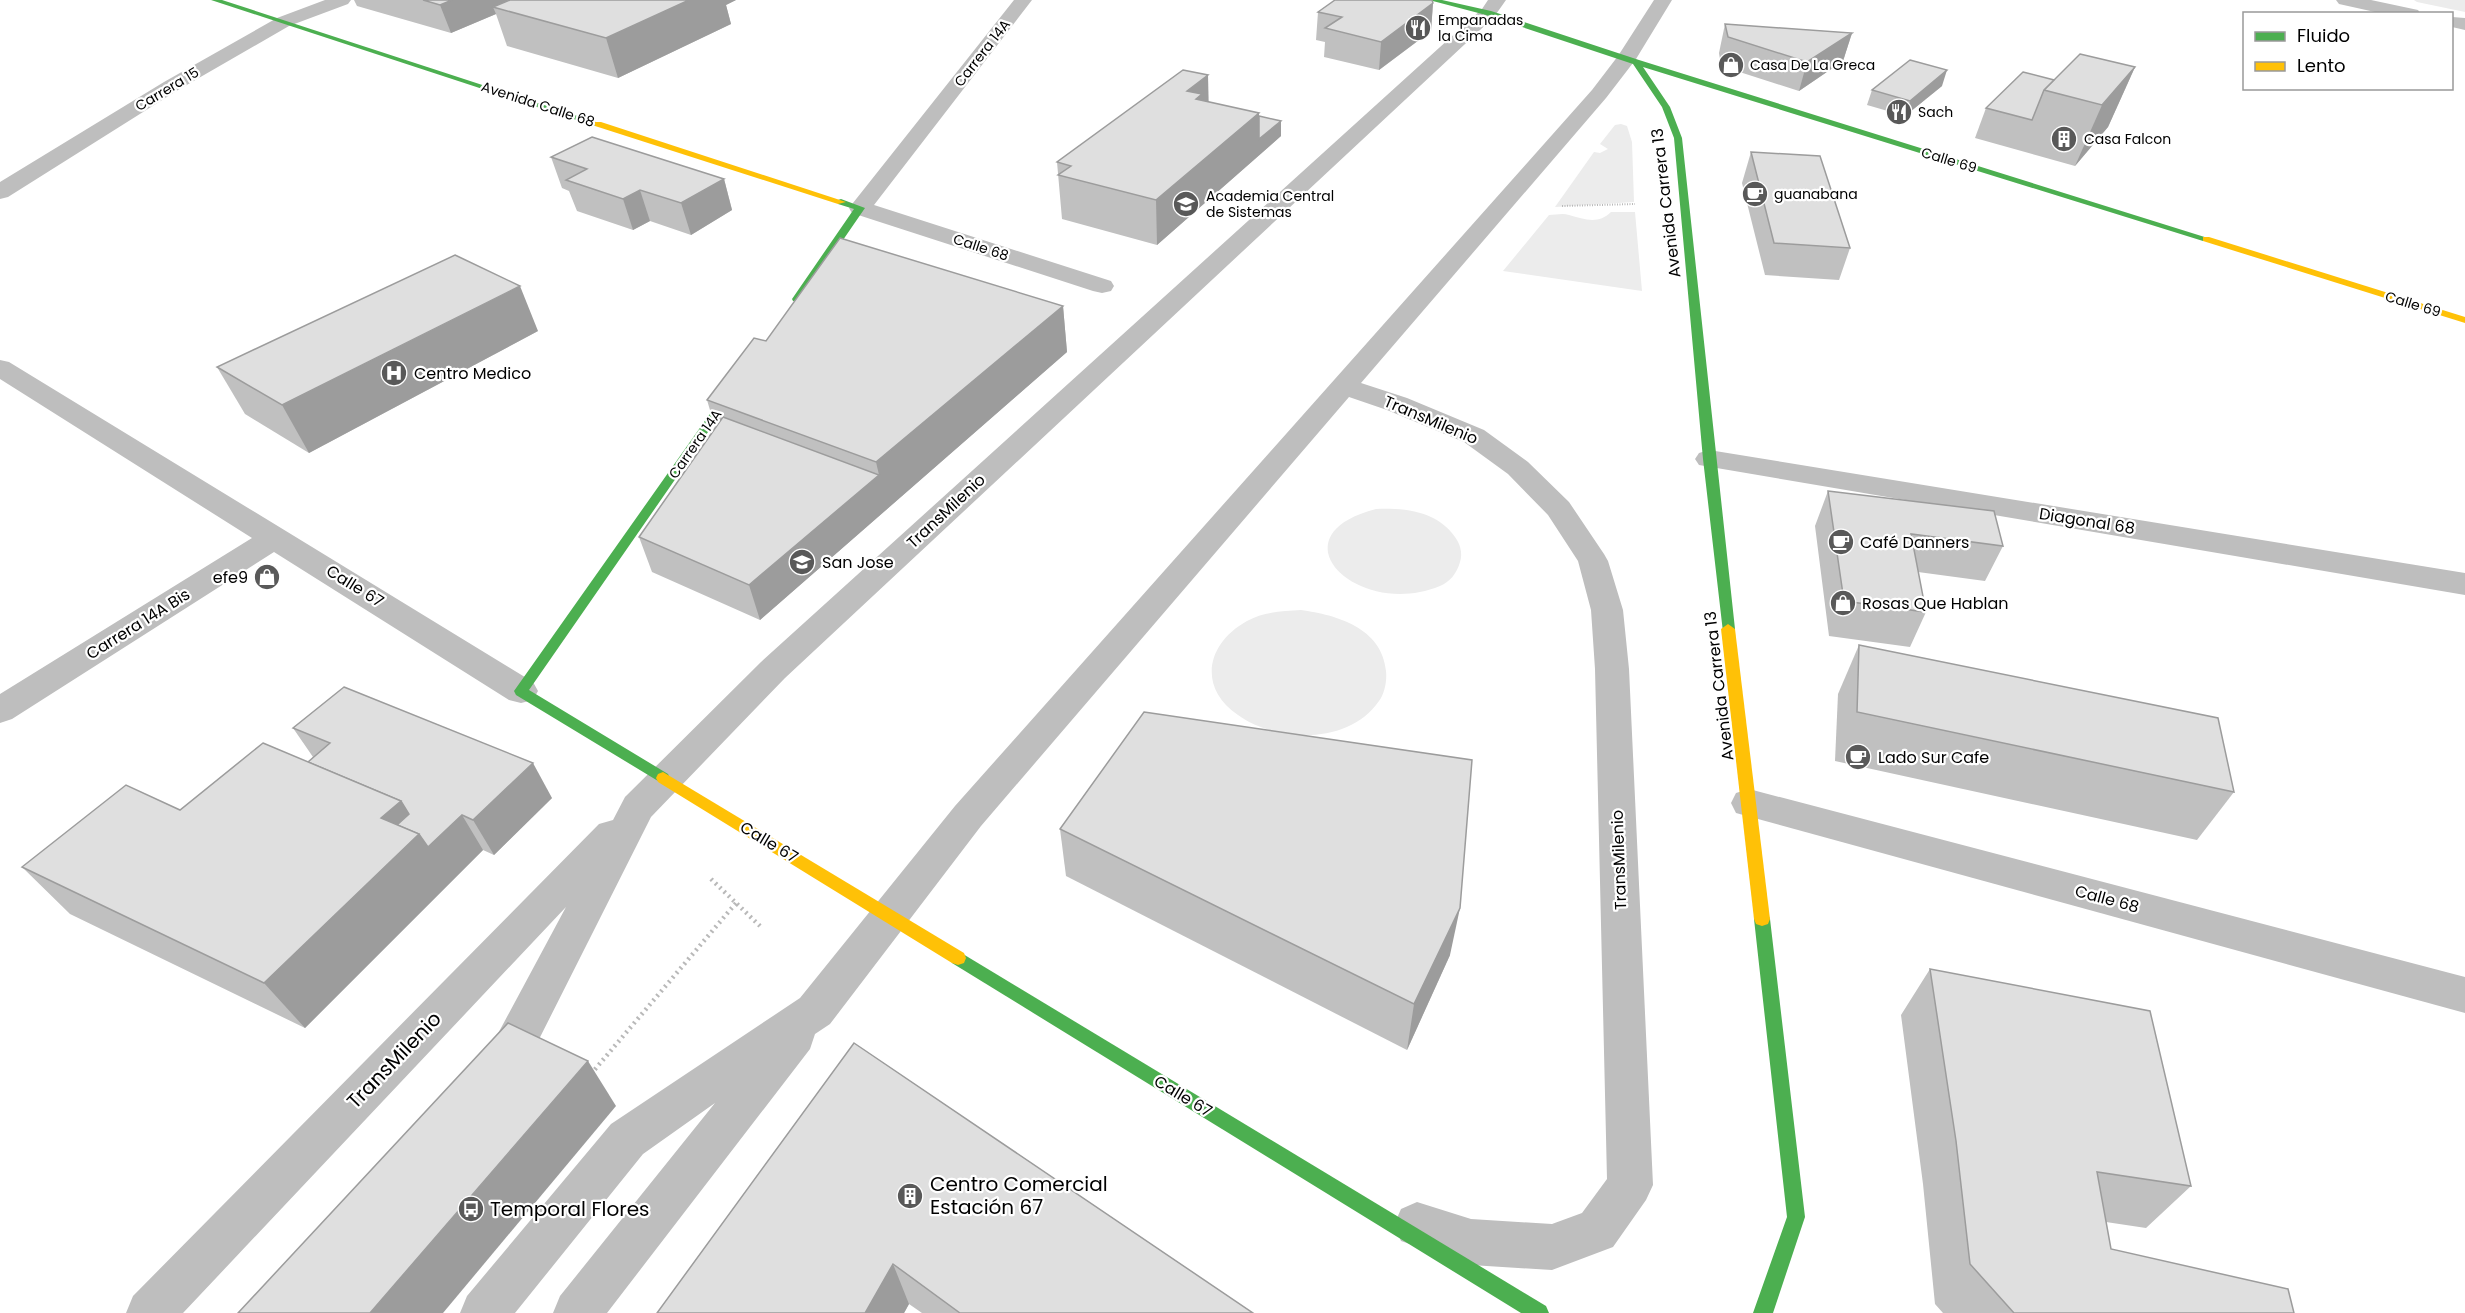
<svg xmlns="http://www.w3.org/2000/svg" width="2465" height="1313" font-family="Poppins,sans-serif">
  <style>
    .green { fill: #ececec }
    .lines { fill: none; stroke-linecap: round; stroke-linejoin: round }
    .path-far1 { stroke: #b9b9b9; stroke-width: 2; stroke-dasharray: 1 1.5; stroke-linecap: butt }
    .path { stroke: #b9b9b9; stroke-width: 4.5; stroke-dasharray: 2 4; stroke-linecap: butt }
    .lane { fill: #bebebe; fill-rule: evenodd }
    .street { fill: #bebebe; fill-rule: evenodd }
    .fast { fill: #4caf50; fill-rule: evenodd }
    .slow { fill: #ffc107; fill-rule: evenodd }
    .wall { fill: #c0c0c0 }
    .shaded-wall { fill: #9c9c9c }
    .building { fill: #dfdfdf; stroke: #9c9c9c; stroke-width: 1.5 }
    .labels { text-anchor: middle; dominant-baseline: central; stroke-width: 4.5; stroke-linejoin: round; paint-order: stroke }
    .far-poi-label { font-size: 14px; fill: #000; stroke: #fff; text-anchor: start }
    .far-street-label { font-size: 14px; fill: #000; stroke: #fff }
    .street-label { font-size: 16px; fill: #000; stroke: #fff }
    .poi-label { font-size: 16px; fill: #000; stroke: #fff; text-anchor: start }
    .near-street-label { font-size: 20px; fill: #000; stroke: #fff }
    .near-poi-label { font-size: 20px; fill: #000; stroke: #fff; text-anchor: start }
  </style>
  <rect width="100%" height="100%" fill="#fff"/>
  <g class="green">
    <path d="M2414,0H2465V12L2417,2Z"/>
    <path d="M1621,124L1627,126L1632,142L1634,202L1555,207L1594,152L1600,153L1608,149L1600,144L1615,125Z"/>
    <path d="M1611,212H1635L1642,291L1503,271L1549,215C1555,215 1563,213 1569,215C1584,219 1598,225 1611,212Z"/>
    <path d="M1376,509C1405,508 1437,511 1455,537C1460,544 1463,553 1460,562C1457,573 1450,582 1440,586C1358,620 1271,536 1376,509Z"/>
    <path d="M1301,610C1337,615 1382,628 1386,671C1387,680 1385,693 1379,701C1349,745 1277,743 1238,715C1197,687 1207,643 1247,621C1263,612 1283,611 1301,610Z"/>
  </g>
  <g class="lines">
    <path class="path-far1" d="M1562,206L1635,204"/>
    <g class="path">
      <path d="M711,879L760,926"/>
      <path d="M591,1074L736,903"/>
    </g>
    <g class="lane">
      <path d="M1488,0H1506L1494,17L785,678L651,817L524,1069L514,1080L499,1085L484,1080L478,1066L484,1052L494,1041L566,907L183,1313H126L133,1296L599,824L613,820L625,797L761,662L1482,9Z"/>
      <path d="M1654,0H1672L1636,59L1606,98L1361,383L1407,398L1484,430L1528,462L1569,502L1604,554L1608,561L1623,610L1629,669L1653,1185L1646,1200L1613,1247L1552,1270L1471,1265L1401,1241L1394,1225L1401,1209L1417,1202L1471,1219L1552,1224L1582,1213L1607,1179L1595,669L1591,610L1578,561L1548,515L1508,474L1464,442L1387,410L1349,397L981,826L830,1024L815,1034L810,1049L607,1313H553L560,1296L715,1103L643,1154L515,1313H460L467,1296L611,1124L800,998L955,806L1592,90L1618,56Z"/>
    </g>
    <g class="street">
      <path d="M325,0H351L348,4L289,26L178,90L8,197L0,199V182L164,82L277,18Z"/>
      <path d="M1014,0H1032L874,205L1111,281L1114,286L1111,291L1102,293L1093,291L852,213L849,208Z"/>
      <path d="M2336,0H2371L2418,10L2421,14H2384L2339,4Z"/>
      <path d="M2452,17L2465,18V30L2452,27Z"/>
      <path d="M0,360L9,362L533,682L538,691L533,700L521,703L509,700L274,552L12,719L0,723V694L252,538L0,379Z"/>
      <path d="M1709,450L2465,573V595L1699,465L1695,459L1699,453Z"/>
      <path d="M1749,789L2465,977V1013L1736,813L1731,803L1736,793Z"/>
    </g>
    <g class="fast">
      <path d="M211,0H222L602,124L595,126Z"/>
      <path d="M1429,0H1442L1491,11L1639,60L2211,239L2203,241L1643,67L1670,107L1682,138L1735,629L1733,632H1723L1703,459L1674,138L1662,107L1633,64L1486,15Z"/>
      <path d="M841,199L865,208L801,301H793L792,299L854,209L838,204V200Z"/>
      <path d="M737,380L742,383L529,690L668,774L670,778L668,782L663,784L516,695L514,691L733,381Z"/>
      <path d="M1762,912L1768,914L1770,919L1805,1217L1773,1313H1753L1787,1217L1754,919L1756,914Z"/>
      <path d="M958,951L1546,1306L1549,1313H1521L952,963L950,958L952,953Z"/>
    </g>
    <g class="slow">
      <path d="M595,122H601L846,202L838,204L595,126Z"/>
      <path d="M2203,237H2209L2465,317V323L2203,241Z"/>
      <path d="M1728,624L1735,629L1770,919L1768,924L1762,926L1756,924L1754,919L1721,629Z"/>
      <path d="M663,772L964,953L966,958L964,963L958,965L952,963L658,782L656,778L658,774Z"/>
    </g>
  </g>
  <g class="wall">
    <path d="M354,0H736L726,5L731,24L618,78L507,46L496,14L451,33L357,6Z"/>
    <path d="M1433,3L1431,31L1379,70L1324,57L1325,42L1316,40L1318,12Z"/>
    <path d="M1725,24L1852,33L1843,61L1799,91L1721,66L1719,53Z"/>
    <path d="M2135,67L2108,127L2075,166L1975,138L1986,108L2054,80Z"/>
    <path d="M1942,86L1905,116L1867,105L1872,90Z"/>
    <path d="M1208,102L1259,113V116L1281,136L1157,245L1062,219L1057,162Z"/>
    <path d="M1751,152L1850,248L1839,280L1765,275L1742,183Z"/>
    <path d="M551,157L724,179L732,210L691,235L650,221L633,230L577,211L569,191L562,188Z"/>
    <path d="M1063,306L1067,352L760,620L652,572L639,537L715,427L707,400L766,341Z"/>
    <path d="M538,331L309,453L245,414L217,367Z"/>
    <path d="M1828,491L2003,546L1985,581L1918,572L1926,612L1910,647L1829,636L1815,526Z"/>
    <path d="M1859,645L2234,792L2197,840L1835,761L1838,694Z"/>
    <path d="M293,728L552,798L494,855L483,850L305,1028L70,914L22,867L180,810L308,762L313,757Z"/>
    <path d="M1060,829L1450,955L1407,1050L1066,876Z"/>
    <path d="M1930,969L2191,1186L2146,1228L2106,1222L2111,1249L2294,1313H1943L1935,1304L1923,1184L1901,1015Z"/>
    <path d="M854,1043L1253,1313H922L909,1304L904,1313H657Z"/>
  </g>
  <g class="shaded-wall">
    <path d="M452,0H509L493,7L496,14L451,33L440,5Z"/>
    <path d="M689,0H736L726,5L731,24L618,78L606,38Z"/>
    <path d="M1433,3L1431,31L1379,70L1381,42Z"/>
    <path d="M1852,33L1843,61L1799,91L1807,62Z"/>
    <path d="M2135,67L2108,127L2075,166L2102,105Z"/>
    <path d="M1947,70L1942,86L1905,116L1910,101Z"/>
    <path d="M1208,75L1209,116L1187,91Z"/>
    <path d="M1259,113V139L1281,121V136L1157,245L1156,200Z"/>
    <path d="M724,179L732,210L691,235L681,203Z"/>
    <path d="M640,190L650,221L633,230L623,199Z"/>
    <path d="M520,286L538,331L309,453L282,405Z"/>
    <path d="M1063,306L1067,352L760,620L749,585L879,475L876,462Z"/>
    <path d="M533,763L552,798L494,855L473,820Z"/>
    <path d="M401,801L462,815L483,850L305,1028L264,983L381,818Z"/>
    <path d="M1460,908L1450,955L1407,1050L1414,1004Z"/>
    <path d="M588,1061L616,1106L443,1313H370Z"/>
    <path d="M893,1264L909,1304L904,1313H865Z"/>
  </g>
  <g class="building">
    <path d="M423,0H452L440,5Z"/>
    <path d="M510,0H689L606,38L493,7Z"/>
    <path d="M1335,0H1432L1433,3L1381,42L1325,28L1342,17L1318,12Z"/>
    <path d="M1725,24L1852,33L1807,62L1728,37Z"/>
    <path d="M2080,54L2135,67L2102,105L2044,90Z"/>
    <path d="M1910,60L1947,70L1910,101L1872,90Z"/>
    <path d="M1183,70L1208,75L1187,91L1202,94L1196,99L1259,113L1156,200L1058,175L1071,166L1057,162Z"/>
    <path d="M2023,72L2054,80L2044,90L2032,120L1986,108Z"/>
    <path d="M1259,116L1281,121L1259,139Z"/>
    <path d="M592,137L724,179L681,203L640,190L623,199L566,180L587,169L551,157Z"/>
    <path d="M1751,152L1820,156L1850,248L1774,243Z"/>
    <path d="M840,238L1063,306L876,462L707,400L754,338L766,341Z"/>
    <path d="M455,255L520,286L282,405L217,367Z"/>
    <path d="M723,417L879,475L749,585L639,537Z"/>
    <path d="M1828,491L1994,511L2003,546L1911,534L1926,612L1844,601Z"/>
    <path d="M1859,645L2218,718L2234,792L1857,712Z"/>
    <path d="M344,687L533,763L473,820L462,815L428,847L419,834L397,825L409,814L401,801L308,762L330,743L293,728Z"/>
    <path d="M1144,712L1472,760L1460,908L1414,1004L1060,829Z"/>
    <path d="M263,743L401,801L381,818L419,834L264,983L22,867L126,785L180,810Z"/>
    <path d="M1930,969L2150,1011L2191,1186L2097,1172L2111,1249L2288,1289L2294,1313H2014L1970,1264L1956,1141Z"/>
    <path d="M508,1023L588,1061L370,1313H238Z"/>
    <path d="M854,1043L1253,1313H960L893,1264L865,1313H657Z"/>
  </g>
  <defs>
    <g id="restaurant-disc" transform="scale(1.35)"><circle r="9.5" fill="#595959" stroke="#fff"/><path d="M-5-6h1v4h1v-4h1v4h1v-4h1v5L-1.5 .5V6h-2V.5L-5-1ZM5-6V6H3V1.5H1.5Q1.5-4 5-6Z" fill="#fff"/></g>
    <g id="shop-disc" transform="scale(1.35)"><circle r="9.5" fill="#595959" stroke="#fff"/><path d="M-5-2.5h2.3a2.7 3.5 0 0 1 5.4 0H5L5.5 6h-11ZM-1.5-2.5h3a1.5 2.3 0 0 0-3 0Z" fill="#fff"/></g>
    <g id="building-disc" transform="scale(1.35)"><circle r="9.5" fill="#595959" stroke="#fff"/><path d="M-4-6H4V6H1V3H-1V6H-4ZM-2.5-4.3h1.7v1.8h-1.7ZM.8-4.3h1.7v1.8H.8ZM-2.5-1h1.7V.8h-1.7ZM.8-1h1.7V.8H.8Z" fill="#fff"/></g>
    <g id="cafe-disc" transform="scale(1.35)"><circle r="9.5" fill="#595959" stroke="#fff"/><path d="M-5.5-4.5H6V0H3Q3 3.5 0 3.5H-2.5Q-5.5 3.5-5.5 0ZM3-3.2v2h1.7v-2ZM-6 4.5H4V6H-6Z" fill="#fff"/></g>
    <g id="school-disc" transform="scale(1.35)"><circle r="9.5" fill="#595959" stroke="#fff"/><path d="M0-5L7-2L0 1L-7-2ZM-4 1L0 2.5L4 1V4Q0 6-4 4Z" fill="#fff"/></g>
    <g id="hospital-disc" transform="scale(1.35)"><circle r="9.5" fill="#595959" stroke="#fff"/><path d="M-5-5h3v3.5h4V-5h3V5h-3V1.5h-4V5h-3Z" fill="#fff"/></g>
    <g id="university-disc" transform="scale(1.35)"><circle r="9.5" fill="#595959" stroke="#fff"/><path d="M0-5L7-2L0 1L-7-2ZM-4 1L0 2.5L4 1V4Q0 6-4 4Z" fill="#fff"/></g>
    <g id="bus-disc" transform="scale(1.35)"><circle r="9.5" fill="#595959" stroke="#fff"/><path d="M-5-6H5V4H4V6H2V4H-2V6H-4V4H-5ZM-3.5-4V0h7V-4ZM-3.5 1.2v1.5H-2V1.2ZM2 1.2v1.5H3.5V1.2Z" fill="#fff"/></g>
  </defs>
  <g fill-rule="evenodd">
    <use href="#restaurant-disc" x="1418" y="28"/>
    <use href="#shop-disc" x="1731" y="65"/>
    <use href="#restaurant-disc" x="1899" y="112"/>
    <use href="#building-disc" x="2064" y="139"/>
    <use href="#cafe-disc" x="1755" y="194"/>
    <use href="#school-disc" x="1186" y="204"/>
    <use href="#hospital-disc" x="394" y="373"/>
    <use href="#cafe-disc" x="1841" y="542"/>
    <use href="#university-disc" x="802" y="562"/>
    <use href="#shop-disc" x="267" y="577"/>
    <use href="#shop-disc" x="1843" y="603"/>
    <use href="#cafe-disc" x="1858" y="757"/>
    <use href="#building-disc" x="910" y="1196"/>
    <use href="#bus-disc" x="471" y="1209"/>
  </g>
  <g class="labels">
    <g class="far-poi-label">
      <text x="1438" y="20">Empanadas<tspan x="1438" dy="16">la Cima</tspan></text>
      <text x="1750" y="65">Casa De La Greca</text>
      <text x="1918" y="112">Sach</text>
      <text x="2084" y="139">Casa Falcon</text>
      <text x="1774" y="194">guanabana</text>
      <text x="1206" y="196">Academia Central<tspan x="1206" dy="16">de Sistemas</tspan></text>
    </g>
    <g class="far-street-label">
      <text transform="translate(982 53) rotate(-52)">Carrera 14A</text>
      <text transform="translate(167 89) rotate(-31)">Carrera 15</text>
      <text transform="translate(538 104) rotate(18)">Avenida Calle 68</text>
      <text transform="translate(1949 160) rotate(17)">Calle 69</text>
      <text transform="translate(981 247) rotate(18)">Calle 68</text>
      <text transform="translate(2413 304) rotate(17)">Calle 69</text>
      <text transform="translate(695 444) rotate(-55)">Carrera 14A</text>
    </g>
    <g class="street-label">
      <text transform="translate(1666 203) rotate(-97)">Avenida Carrera 13</text>
      <text transform="translate(1431 420) rotate(23)">TransMilenio</text>
      <text transform="translate(946 511) rotate(-43)">TransMilenio</text>
      <text transform="translate(2087 521) rotate(9)">Diagonal 68</text>
      <text transform="translate(355 586) rotate(32)">Calle 67</text>
      <text transform="translate(138 624) rotate(-32)">Carrera 14A Bis</text>
      <text transform="translate(1719 686) rotate(-97)">Avenida Carrera 13</text>
      <text transform="translate(769 842) rotate(31)">Calle 67</text>
      <text transform="translate(1619 860) rotate(-92)">TransMilenio</text>
      <text transform="translate(2107 899) rotate(15)">Calle 68</text>
      <text transform="translate(1183 1096) rotate(31)">Calle 67</text>
    </g>
    <g class="poi-label">
      <text x="414" y="373">Centro Medico</text>
      <text x="1860" y="542">Café Danners</text>
      <text x="822" y="562">San Jose</text>
      <text x="248" y="577" text-anchor="end">efe9</text>
      <text x="1862" y="603">Rosas Que Hablan</text>
      <text x="1878" y="757">Lado Sur Cafe</text>
    </g>
    <g class="near-street-label">
      <text transform="translate(394 1060) rotate(-46)">TransMilenio</text>
    </g>
    <g class="near-poi-label">
      <text x="930" y="1184">Centro Comercial<tspan x="930" dy="23">Estación 67</tspan></text>
      <text x="490" y="1209">Temporal Flores</text>
    </g>
  </g>
  <rect x="2243" y="12" width="210" height="78" fill="#ffffff" stroke="#999999" stroke-width="1.5"/>
  <rect x="2255" y="32" width="30" height="9" fill="#4caf50" stroke="#999999" stroke-width="1.5"/>
  <text x="2297" y="42" font-size="18" fill="#000000">Fluido</text>
  <rect x="2255" y="62" width="30" height="9" fill="#ffc107" stroke="#999999" stroke-width="1.5"/>
  <text x="2297" y="72" font-size="18" fill="#000000">Lento</text>
</svg>
